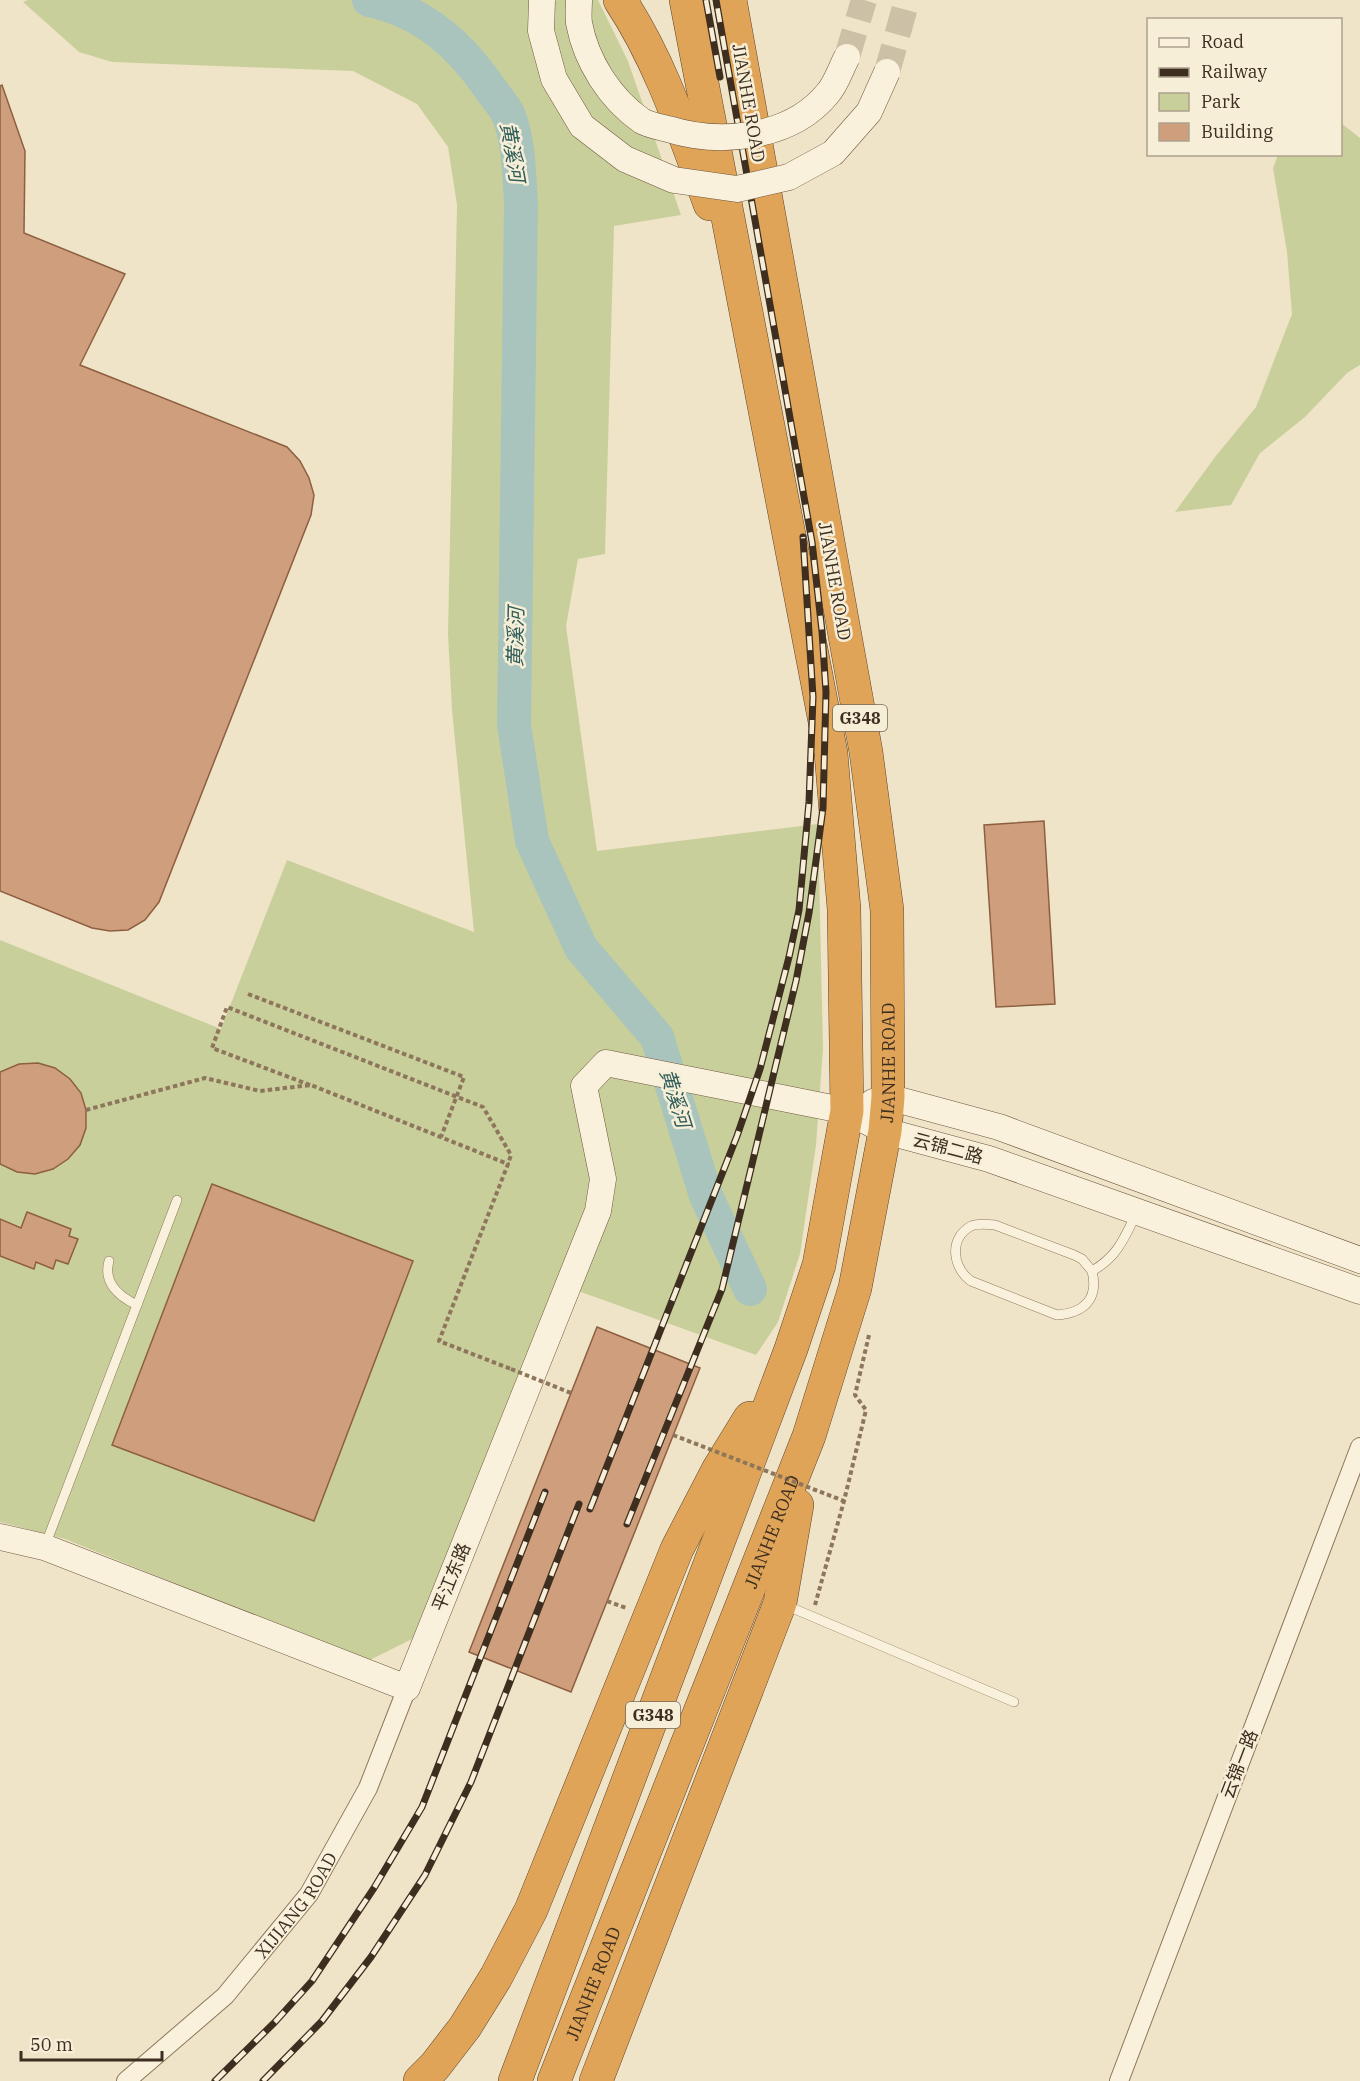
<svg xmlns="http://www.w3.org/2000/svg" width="1360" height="2081" font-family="'IBM Plex Serif','Noto Sans SC',serif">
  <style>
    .green { fill: #c9cf9b }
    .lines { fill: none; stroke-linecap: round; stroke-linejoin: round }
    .river { stroke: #a9c4bc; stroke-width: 34 }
    .building { fill: #cf9f7d; stroke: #8d5f41; stroke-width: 1.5 }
    .secondary-tunnel { stroke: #ccc0a6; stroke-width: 26; stroke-dasharray: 26 13; stroke-linecap: butt }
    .lane-casing { stroke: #8d765c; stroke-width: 10 }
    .street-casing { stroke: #8d765c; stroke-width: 20 }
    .secondary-casing { stroke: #6f573f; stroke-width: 27 }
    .highway-casing { stroke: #5b4430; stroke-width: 34 }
    .path { stroke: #8d765c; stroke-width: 4; stroke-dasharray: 4.5 3; stroke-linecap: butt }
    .lane { stroke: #faf1dc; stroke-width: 9 }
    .street { stroke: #faf1dc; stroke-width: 18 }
    .secondary { stroke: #faf1dc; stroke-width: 26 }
    .highway { stroke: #e0a458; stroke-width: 33 }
    .rail-casing { stroke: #3d2e20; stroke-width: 7 }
    .rail { stroke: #f7eed8; stroke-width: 4.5; stroke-dasharray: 14; stroke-linecap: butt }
    .secondary-bridge-casing { stroke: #6f573f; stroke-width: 27; stroke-linecap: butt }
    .path-bridge { stroke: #8d765c; stroke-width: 4; stroke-dasharray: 4.5 3; stroke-linecap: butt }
    .secondary-bridge { stroke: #faf1dc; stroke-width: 26 }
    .labels { text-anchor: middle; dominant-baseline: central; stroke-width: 5; stroke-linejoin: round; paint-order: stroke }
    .shield { fill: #f7eed8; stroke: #756857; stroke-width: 1.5 }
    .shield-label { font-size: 16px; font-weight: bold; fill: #3d2e20 }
    .street-label { font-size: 18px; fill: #3d2e20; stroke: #f7eed8 }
    .water-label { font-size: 20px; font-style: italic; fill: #2f5d5a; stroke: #f7eed8 }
  </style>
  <rect width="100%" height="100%" fill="#f0e4c8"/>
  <g class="green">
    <path d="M28,0H598L628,61L681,215L614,226L605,554L578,559L566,626L597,851L818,824L823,1049L816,1145L800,1254L778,1322L756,1355L556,1283L412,1639L368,1661L65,1539L0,1522V940L221,1029L287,860L474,932L452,710L448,634L457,205L448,147L417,104L353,71L112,62L79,52L23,2Z"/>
    <path d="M1341,123L1360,138V365L1347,373L1305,417L1260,453L1231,505L1175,512L1215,457L1256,407L1292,314L1287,252L1273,168L1278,155L1340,154Z"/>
  </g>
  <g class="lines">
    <path class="river" d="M369,0C423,11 461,45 491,90C497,98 505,107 509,116C519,143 519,174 521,202L514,725L532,841L581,948L657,1037L706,1196L750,1289"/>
  </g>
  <g class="building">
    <path d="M2,85L25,151L24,233L125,274L80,365L287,447L300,461L309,478L314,495L311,515L159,902L145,920L128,930L110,931L92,928L0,891V86Z"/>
    <path d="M1044,821L1055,1004L996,1007L984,825Z"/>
    <path d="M38,1063L55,1068L70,1079L81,1093L86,1110V1128L80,1145L68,1159L53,1169L35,1174L17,1172L0,1164V1072L19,1064Z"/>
    <path d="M212,1184L413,1261L314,1521L112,1445Z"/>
    <path d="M27,1212L71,1229L69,1236L78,1239L68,1264L56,1260L53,1269L36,1262L34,1269L0,1256V1219L21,1228Z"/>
    <path d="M597,1327L700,1368L571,1692L469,1652Z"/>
  </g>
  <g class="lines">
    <g class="secondary-tunnel">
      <path d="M847,57L864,0"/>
      <path d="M887,72L907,0"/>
    </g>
    <g class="lane-casing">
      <g id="lane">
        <path d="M109,1261C103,1282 118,1296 137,1305"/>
        <path d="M1092,1271C1099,1299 1084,1313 1057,1315L971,1281C953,1268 948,1239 971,1226C978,1223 987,1224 995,1225L1074,1255L1082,1259L1092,1271C1117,1257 1124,1239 1136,1214"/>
        <path d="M45,1546L177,1200"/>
        <path d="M785,1605L1014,1702"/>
      </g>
    </g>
    <g class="street-casing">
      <g id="street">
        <path id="s1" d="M126,2081L225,1996L309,1894L368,1788L407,1688"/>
        <path d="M1119,2081L1360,1447"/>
      </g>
    </g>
    <g class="secondary-casing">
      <g id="secondary">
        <path d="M873,1102L888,1097L999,1127L1360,1260"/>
        <path d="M0,1537L44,1547L407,1688L598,1211L603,1179L584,1086L606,1063L847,1111L885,1131L989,1159L1360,1291"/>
      </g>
    </g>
    <g class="highway-casing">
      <g id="highway">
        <path d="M620,0C661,62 684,134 710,204"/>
        <path d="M420,2081L435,2066L465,2027L496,1977L531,1910L677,1549L718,1470L750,1418"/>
        <path d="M515,2081L791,1349L819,1265L847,1111L844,909L831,753L686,0"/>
        <path id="s2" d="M554,2081L809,1436L855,1288L885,1131L888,1097L887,910L866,752L730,0"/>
        <path d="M596,2081L780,1603L797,1505"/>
      </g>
    </g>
    <g class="path">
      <path d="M248,994L464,1077L441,1137"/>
      <path d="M310,1085L212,1048L227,1007L483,1107L511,1155L508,1164"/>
      <path d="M86,1110L205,1078L260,1091L311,1085L508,1164L439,1341L511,1369"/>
      <path d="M607,1601L626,1608"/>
      <path d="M815,1605L844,1501L866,1410L855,1395L869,1335"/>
    </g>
    <use href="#lane" class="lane"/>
    <use href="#street" class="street"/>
    <use href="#secondary" class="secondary"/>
    <use href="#highway" class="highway"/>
    <g class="rail-casing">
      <g id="rail">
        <path d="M706,0L720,77"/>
        <path d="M590,1509L737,1136L760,1069L789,957L799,910L809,802L813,697L803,537"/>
        <path d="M627,1524L722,1289L796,981L809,913L823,808L826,692L822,631L812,542L716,0"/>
        <path d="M215,2081L275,2022L312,1981L374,1888L422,1807L545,1492"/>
        <path d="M263,2081L322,2021L371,1957L425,1875L471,1782L579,1504"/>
      </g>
    </g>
    <use href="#rail" class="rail"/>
    <g class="secondary-bridge-casing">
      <g id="secondary-bridge">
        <path d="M542,0L541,31L554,79L582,126L625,159L674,180L737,189L789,177L833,153L869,112L887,72"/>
        <path d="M579,0C579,7 578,16 579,23C586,61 610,99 642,121C649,125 660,127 668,129C720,145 791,139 828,93C836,84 841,68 847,57"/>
      </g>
    </g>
    <g class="path-bridge">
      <path d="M511,1369L571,1393"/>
      <path d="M673,1435L844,1501"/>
    </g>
    <use href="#secondary-bridge" class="secondary-bridge"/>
  </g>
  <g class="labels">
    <g class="shield">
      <rect x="833" y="705" width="54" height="26" rx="4.5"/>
      <rect x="626" y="1702" width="54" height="26" rx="4.5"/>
    </g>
    <g class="shield-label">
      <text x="860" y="718">G348</text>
      <text x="653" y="1715">G348</text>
    </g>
    <g class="street-label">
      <text transform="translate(749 103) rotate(80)">JIANHE ROAD</text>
      <text transform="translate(835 581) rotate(80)">JIANHE ROAD</text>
      <text stroke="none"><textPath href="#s2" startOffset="1077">JIANHE ROAD</textPath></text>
      <text transform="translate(948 1148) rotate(15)">云锦二路</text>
      <text stroke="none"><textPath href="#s2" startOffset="591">JIANHE ROAD</textPath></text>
      <text transform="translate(451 1577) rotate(-68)">平江东路</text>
      <text transform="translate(1239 1764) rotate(-69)">云锦一路</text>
      <text stroke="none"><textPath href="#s1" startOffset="246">XIJIANG ROAD</textPath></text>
      <text stroke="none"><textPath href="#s2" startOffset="105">JIANHE ROAD</textPath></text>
    </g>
    <g class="water-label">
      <text transform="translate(513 152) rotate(80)">黄溪河</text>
      <text transform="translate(515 637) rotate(-89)">黄溪河</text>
      <text transform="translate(676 1098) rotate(73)">黄溪河</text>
    </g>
  </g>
  <rect x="1147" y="18" width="195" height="138" fill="#f7eed8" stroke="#ada18e" stroke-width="1.5"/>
  <rect x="1159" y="38" width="30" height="9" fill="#faf1dc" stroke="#ada18e" stroke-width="1.5"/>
  <text x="1201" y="48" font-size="18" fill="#3d2e20">Road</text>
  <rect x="1159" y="68" width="30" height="9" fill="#3d2e20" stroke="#ada18e" stroke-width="1.5"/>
  <text x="1201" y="78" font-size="18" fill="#3d2e20">Railway</text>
  <rect x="1159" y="93" width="30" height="18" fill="#c9cf9b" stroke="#ada18e" stroke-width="1.5"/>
  <text x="1201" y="108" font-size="18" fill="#3d2e20">Park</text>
  <rect x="1159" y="123" width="30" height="18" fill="#cf9f7d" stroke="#ada18e" stroke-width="1.5"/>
  <text x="1201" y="138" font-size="18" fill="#3d2e20">Building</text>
  <path d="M21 2051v9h141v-9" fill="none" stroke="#3d2e20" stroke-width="3"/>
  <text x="30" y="2051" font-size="18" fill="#3d2e20" stroke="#f7eed8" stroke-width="4.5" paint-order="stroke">50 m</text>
</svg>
